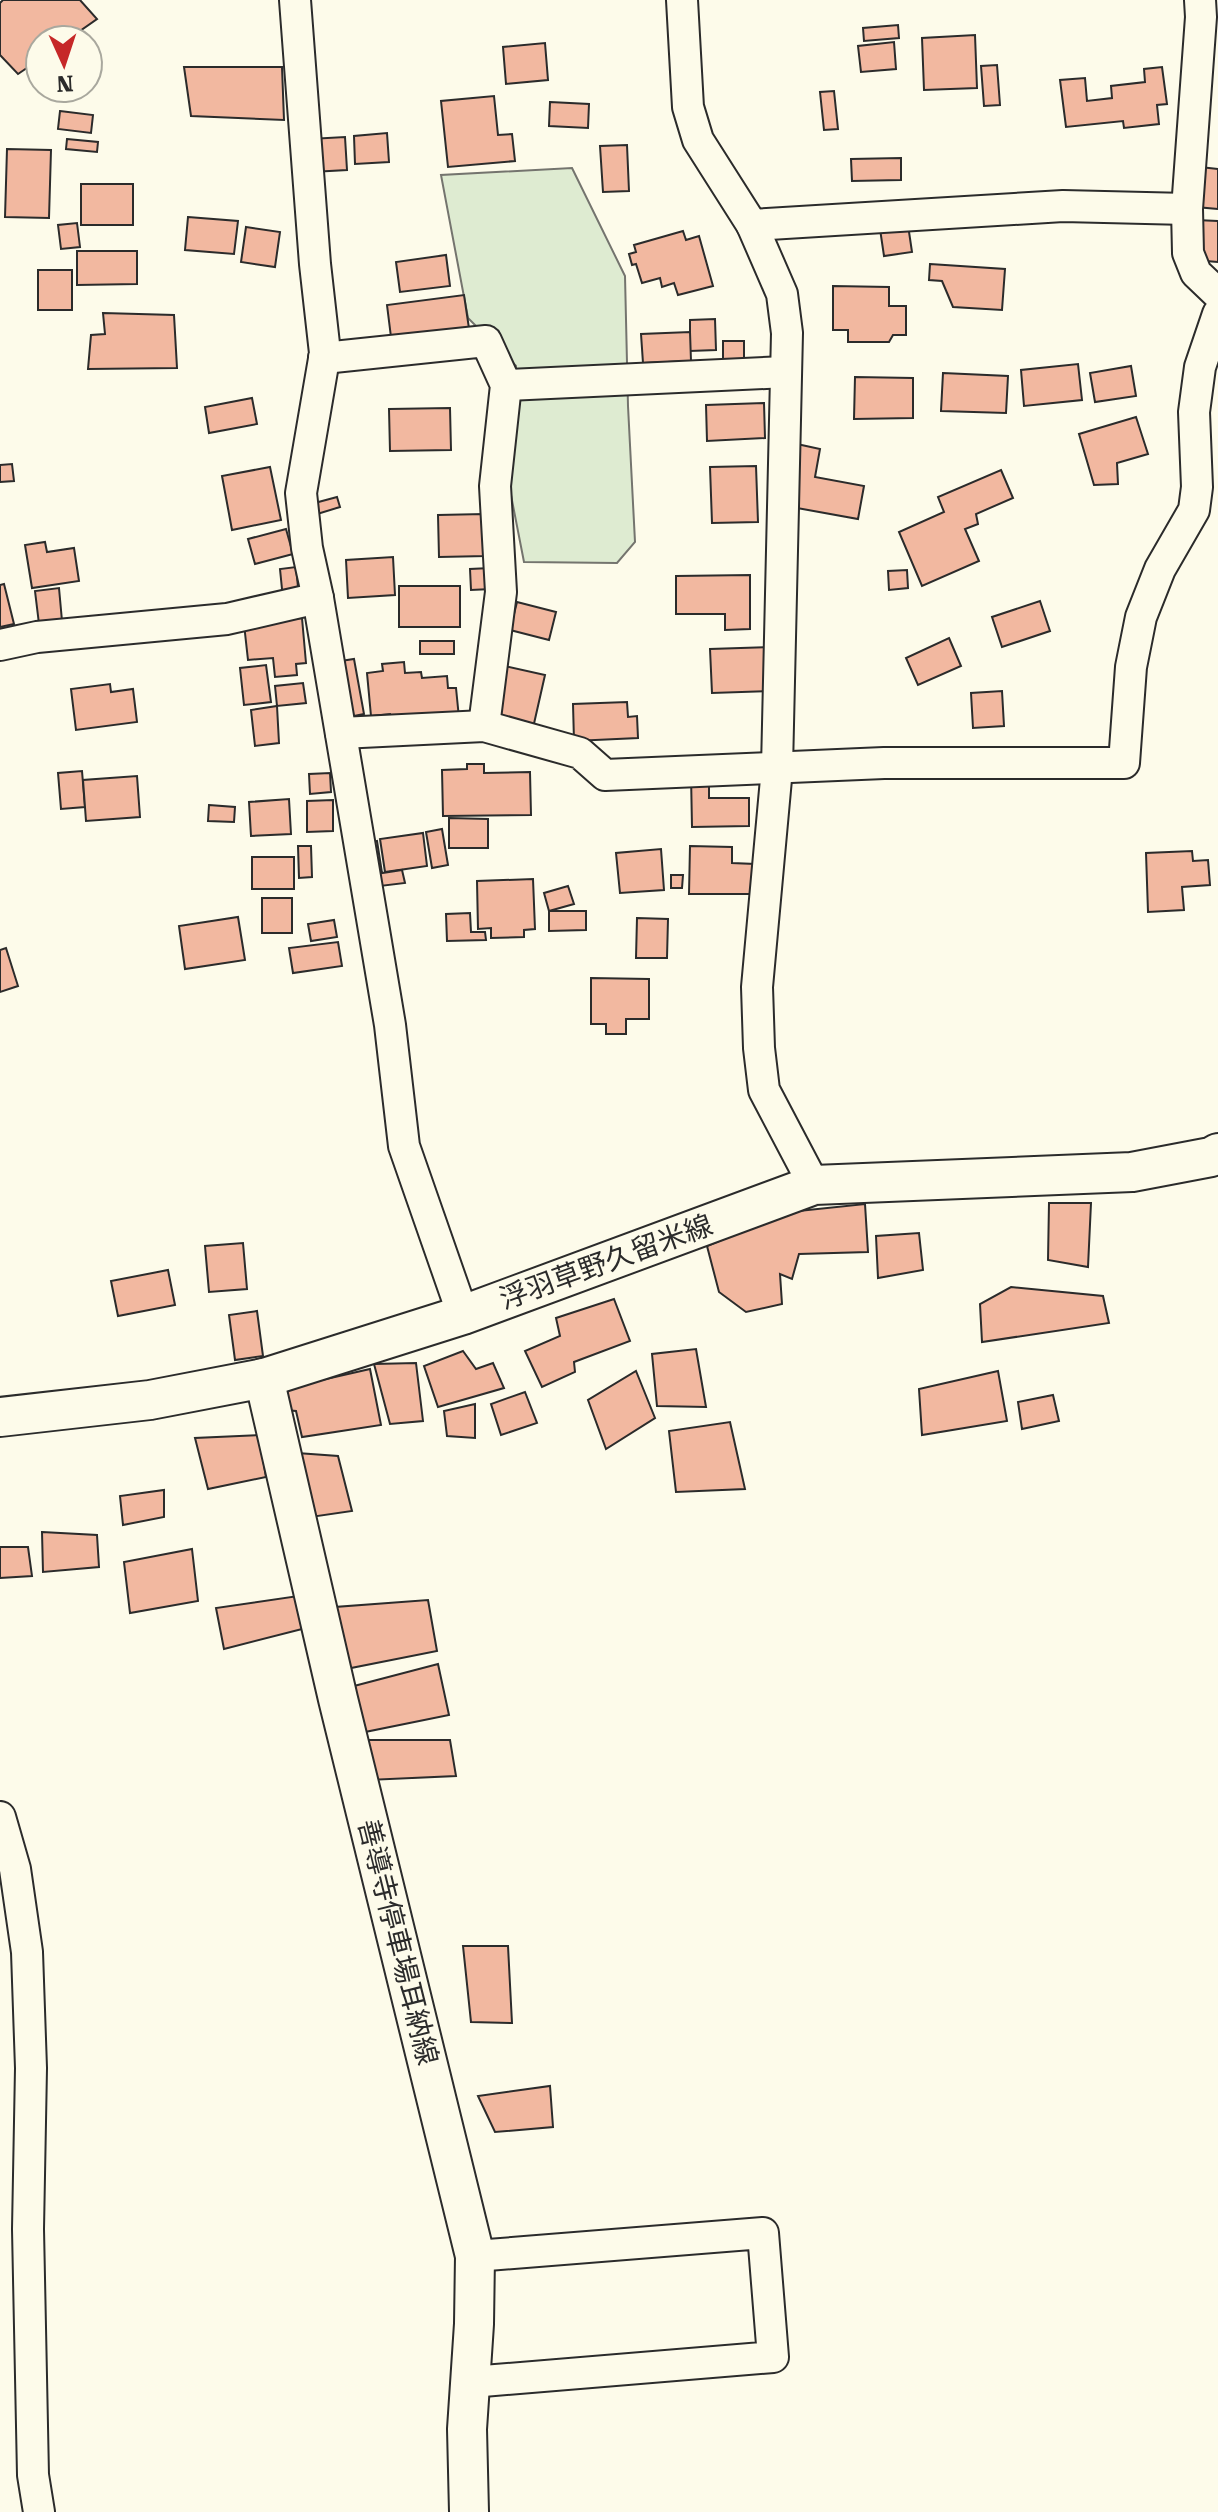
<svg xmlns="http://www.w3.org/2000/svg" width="1218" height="2512" font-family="'Roboto Serif','Noto Sans JP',serif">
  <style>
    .green { fill: #deebd1; stroke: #74746e; stroke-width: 2 }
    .building { fill: #f2b8a0; stroke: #2b2b2b; stroke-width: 2 }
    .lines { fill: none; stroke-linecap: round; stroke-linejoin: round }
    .minor-casing { stroke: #2b2b2b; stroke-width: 34 }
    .major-casing { stroke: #2b2b2b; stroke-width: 42 }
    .minor { stroke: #fdfbea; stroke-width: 30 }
    .major { stroke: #fdfbea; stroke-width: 38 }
    .labels { text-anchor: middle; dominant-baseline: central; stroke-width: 6; stroke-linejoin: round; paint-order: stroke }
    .street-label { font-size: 28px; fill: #2b2b2b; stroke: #fdfbea }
  </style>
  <rect width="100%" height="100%" fill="#fdfbea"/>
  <path class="green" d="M572,168L625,276L628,406L635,542L617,563L524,562L509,485L516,366L468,318L441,175Z"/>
  <g class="building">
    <path d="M3,0H80L97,19L67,40H40V59L18,74L0,55V3Z"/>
    <path d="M898,25L899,38L864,41L863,28Z"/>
    <path d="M975,35L977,88L924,90L922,38Z"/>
    <path d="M894,42L896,69L861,72L858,46Z"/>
    <path d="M545,43L548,80L506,84L503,47Z"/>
    <path d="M997,65L1000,105L984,106L981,66Z"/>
    <path d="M184,67H282L284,120L191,116Z"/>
    <path d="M1162,67L1167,104L1157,105L1159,124L1124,128L1123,121L1066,127L1060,80L1085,78L1087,101L1112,98L1111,86L1145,82L1144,69Z"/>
    <path d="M834,91L838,129L824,130L820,92Z"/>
    <path d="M494,96L498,135L512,134L515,161L448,167L441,101Z"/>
    <path d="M550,102L589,104L588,128L549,126Z"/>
    <path d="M60,111L93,115L91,133L58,129Z"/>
    <path d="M387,133L389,162L355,164L354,136Z"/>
    <path d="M345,137L347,170L294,173L292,140Z"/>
    <path d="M67,139L98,142L97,152L66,149Z"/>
    <path d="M627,145L629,191L603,192L600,146Z"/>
    <path d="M7,149L51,150L49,218L5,217Z"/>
    <path d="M901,158V180L852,181L851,159Z"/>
    <path d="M1200,167L1218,169V209L1196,207Z"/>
    <rect x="81" y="184" width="52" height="41"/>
    <path d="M188,217L238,221L234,254L185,250Z"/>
    <path d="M1196,220L1218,221V262L1194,260Z"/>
    <path d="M77,223L80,247L61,249L58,225Z"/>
    <path d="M908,225L912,252L884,256L880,229Z"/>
    <path d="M246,227L280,232L275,267L241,262Z"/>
    <path d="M683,231L686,240L699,236L713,286L678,295L674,283L662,287L660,278L642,283L636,264L632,265L629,254L636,252L634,245Z"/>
    <path d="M77,251H137V284L77,285Z"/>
    <path d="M446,255L450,286L400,292L396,262Z"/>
    <path d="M930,264L1005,269L1002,310L953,307L942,281L929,280Z"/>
    <rect x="38" y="270" width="34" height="40"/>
    <path d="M833,286L889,287V306H906V335H893L889,342H848V330H833Z"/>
    <path d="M464,295L470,335L392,345L387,305Z"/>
    <path d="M103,313L174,315L177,368L88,369L91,335L105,334Z"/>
    <path d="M715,319L716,350L690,351V320Z"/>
    <path d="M690,332L691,361L643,363L641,334Z"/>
    <rect x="723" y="341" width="21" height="26"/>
    <path d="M1078,364L1082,400L1024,406L1021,370Z"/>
    <path d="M1131,366L1136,396L1095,402L1090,373Z"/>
    <path d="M943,373L1008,376L1006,413L941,411Z"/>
    <path d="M855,377L913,378V418L854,419Z"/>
    <path d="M252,398L257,424L209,433L205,407Z"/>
    <path d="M764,403L765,438L707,441L706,405Z"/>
    <path d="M450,408L451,450L390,451L389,409Z"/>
    <path d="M1136,417L1148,454L1117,463L1118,484L1094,485L1079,434Z"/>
    <path d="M797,444L820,449L815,477L864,486L858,519L786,506Z"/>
    <path d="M12,464L14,481L0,482V465Z"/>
    <path d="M756,466L758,522L712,523L710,467Z"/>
    <path d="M270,467L281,520L232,530L222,476Z"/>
    <path d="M1001,470L1013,498L976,514L978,524L965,529L979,561L922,586L899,532L944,512L938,497Z"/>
    <path d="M337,497L340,507L314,515L311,504Z"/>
    <path d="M484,514L486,556L439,557L438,515Z"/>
    <path d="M286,529L293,554L255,564L248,539Z"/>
    <path d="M45,542L47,552L74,548L79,581L32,588L25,545Z"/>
    <path d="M393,557L395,595L348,598L346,560Z"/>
    <path d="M296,567L299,597L283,599L280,569Z"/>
    <path d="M490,568L491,589L471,590L470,569Z"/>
    <path d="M907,570L908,588L889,590L888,571Z"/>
    <path d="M750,575V629L725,630V614H676V576Z"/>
    <path d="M4,584L14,624L0,627V585Z"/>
    <rect x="399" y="586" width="61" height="41"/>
    <path d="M59,588L62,621L39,624L35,591Z"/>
    <path d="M1040,601L1050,631L1002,647L992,617Z"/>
    <path d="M517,602L556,612L549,640L510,630Z"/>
    <path d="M302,618L306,663L296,664L297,675L275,677L273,658L248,660L244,624Z"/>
    <path d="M949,638L961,666L918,685L906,658Z"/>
    <rect x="420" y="641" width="34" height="13"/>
    <path d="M769,647L770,691L712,693L710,649Z"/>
    <path d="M354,659L364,714L344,718L334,662Z"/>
    <path d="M404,662L405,673L421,672L422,678L447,676L448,688H456L459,718L391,723L390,714L371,716L367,673L383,671L382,664Z"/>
    <path d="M266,665L271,702L244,705L240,668Z"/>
    <path d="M500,665L545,675L533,728L495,720Z"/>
    <path d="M303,683L306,703L277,706L275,686Z"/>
    <path d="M110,684L111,692L133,689L137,722L76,730L71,689Z"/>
    <path d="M1002,691L1004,726L973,728L971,693Z"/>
    <path d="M627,702L628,717L637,716L638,738L574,741L573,704Z"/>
    <path d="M277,706L279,743L255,746L251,710Z"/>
    <path d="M467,764H484V773L530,772L531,815L443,816L442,770L467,769Z"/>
    <path d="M82,771L85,807L61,809L58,773Z"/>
    <path d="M330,773L331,792L310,794L309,774Z"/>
    <path d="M691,775H709V798H749V826L692,827Z"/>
    <path d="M137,776L140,817L86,821L83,780Z"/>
    <path d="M289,799L291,834L251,836L249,802Z"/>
    <path d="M333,800V831L307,832V801Z"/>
    <path d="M209,805L235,807L234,822L208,821Z"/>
    <path d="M449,818L488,819V848H449Z"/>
    <path d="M442,829L448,865L432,868L426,832Z"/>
    <path d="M423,833L427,866L385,872L380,839Z"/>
    <path d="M377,841L382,873L402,870L405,883L372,887L363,844Z"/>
    <path d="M298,846H311L312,877L299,878Z"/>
    <path d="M690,846L732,847V863L755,864L754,894H689Z"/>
    <path d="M661,849L664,890L620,893L616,853Z"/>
    <path d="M1192,851L1193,861L1208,860L1210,885L1182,887L1184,910L1148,912L1146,853Z"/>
    <rect x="252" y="857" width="42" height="32"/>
    <path d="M671,875H683L682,888H671Z"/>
    <path d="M533,879L535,929L524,930V937L491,938V928L478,929L477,881Z"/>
    <path d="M568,886L574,904L549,911L544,893Z"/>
    <rect x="262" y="898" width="30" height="35"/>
    <path d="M549,911H586V930L549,931Z"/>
    <path d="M470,913L471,932H485L486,940L447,941L446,914Z"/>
    <path d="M238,917L245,960L185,969L179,926Z"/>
    <path d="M637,918L668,919L667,958H636Z"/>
    <path d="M334,920L337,937L311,941L308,924Z"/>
    <path d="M338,942L342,966L293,973L289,948Z"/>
    <path d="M6,948L18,986L0,992V950Z"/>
    <path d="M591,978L649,979V1019H626V1034H606V1024H591Z"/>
    <path d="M1049,1203H1091L1088,1267L1048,1260Z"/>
    <path d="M865,1204L868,1252L799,1254L792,1279L780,1274L782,1304L746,1312L719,1292L707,1246L789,1212Z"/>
    <path d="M919,1233L923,1270L878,1278L876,1236Z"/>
    <path d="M243,1243L247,1289L209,1292L205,1246Z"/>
    <path d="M168,1270L175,1305L118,1316L111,1281Z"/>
    <path d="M1011,1287L1103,1296L1109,1323L982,1342L980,1304Z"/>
    <path d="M614,1299L630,1341L574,1362L575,1372L542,1387L525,1351L560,1336L556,1318Z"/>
    <path d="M257,1311L263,1356L235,1360L229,1315Z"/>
    <path d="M696,1349L706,1407L657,1406L652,1354Z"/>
    <path d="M463,1351L476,1369L493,1363L504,1388L438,1407L424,1366Z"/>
    <path d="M416,1363L423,1421L390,1424L374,1364Z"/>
    <path d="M370,1369L381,1425L302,1437L296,1411L284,1410L282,1389Z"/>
    <path d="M636,1371L655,1418L606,1449L588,1400Z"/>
    <path d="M998,1371L1007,1421L922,1435L919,1389Z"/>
    <path d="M525,1392L537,1423L501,1435L491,1404Z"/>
    <path d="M1053,1395L1059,1421L1022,1429L1018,1402Z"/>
    <path d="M475,1404V1438L447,1436L444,1411Z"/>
    <path d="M730,1422L745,1489L676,1492L669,1431Z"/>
    <path d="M259,1435L266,1477L208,1489L195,1438Z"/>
    <path d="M297,1453L338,1456L352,1511L311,1517Z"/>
    <path d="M164,1490V1517L123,1525L120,1496Z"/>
    <path d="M42,1532L97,1535L99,1567L43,1572Z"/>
    <path d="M0,1547H28L32,1576L0,1578Z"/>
    <path d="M192,1549L198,1601L130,1613L124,1562Z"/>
    <path d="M298,1596L306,1628L224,1649L216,1608Z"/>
    <path d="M428,1600L437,1651L346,1669L335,1607Z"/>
    <path d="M438,1664L449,1715L365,1732L354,1686Z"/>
    <path d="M363,1740H450L456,1776L368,1780Z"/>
    <path d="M463,1946H508L512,2023L471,2022Z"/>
    <path d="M550,2086L553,2127L495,2132L478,2096Z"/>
  </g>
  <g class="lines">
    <g class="minor-casing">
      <g id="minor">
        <path d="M295,0L315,264L325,353L301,493L307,548L318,598L390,1025L404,1146L463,1315"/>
        <path d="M682,0L688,107L698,140L752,225L782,294L787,333L777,768L757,987L759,1048L764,1090L814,1185"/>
        <path d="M1200,0L1201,17L1187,209L1188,253L1196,273L1218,294"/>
        <path d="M752,225L1063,206L1187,209"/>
        <path d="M324,358L486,341L506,385L495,486L501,592L484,726"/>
        <path d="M506,385L786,372"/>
        <path d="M0,645L37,637L227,619L318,598"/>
        <path d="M341,733L484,726L580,753L605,775L884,763H1124L1131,667L1141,617L1160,569L1194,510L1197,487L1194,412L1200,367L1218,314"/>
        <path d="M0,1817L15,1869L27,1952L31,2068L28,2229L33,2475L39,2512"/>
        <path d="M471,2382L773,2357L763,2233L475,2256"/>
      </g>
    </g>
    <g class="major-casing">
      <g id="major">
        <path d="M264,1378L338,1699L475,2256L474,2324L467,2429L469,2512"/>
        <path d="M0,1417L150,1400L264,1378L463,1315L814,1185L1132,1172L1211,1157L1218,1153"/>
      </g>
    </g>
    <use href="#minor" class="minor"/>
    <use href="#major" class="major"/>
  </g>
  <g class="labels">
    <g class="street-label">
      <text transform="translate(606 1262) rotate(-20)">浮羽草野久留米線</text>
      <text transform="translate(398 1942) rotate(76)">善導寺停車場耳納線</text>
    </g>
  </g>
  <g transform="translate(64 64) rotate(177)"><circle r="38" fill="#fdfbea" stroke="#a9a89e" stroke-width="2"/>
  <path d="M0-6L14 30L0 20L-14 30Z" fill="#c62828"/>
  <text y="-12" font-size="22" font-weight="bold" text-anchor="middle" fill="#2b2b2b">N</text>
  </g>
</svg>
